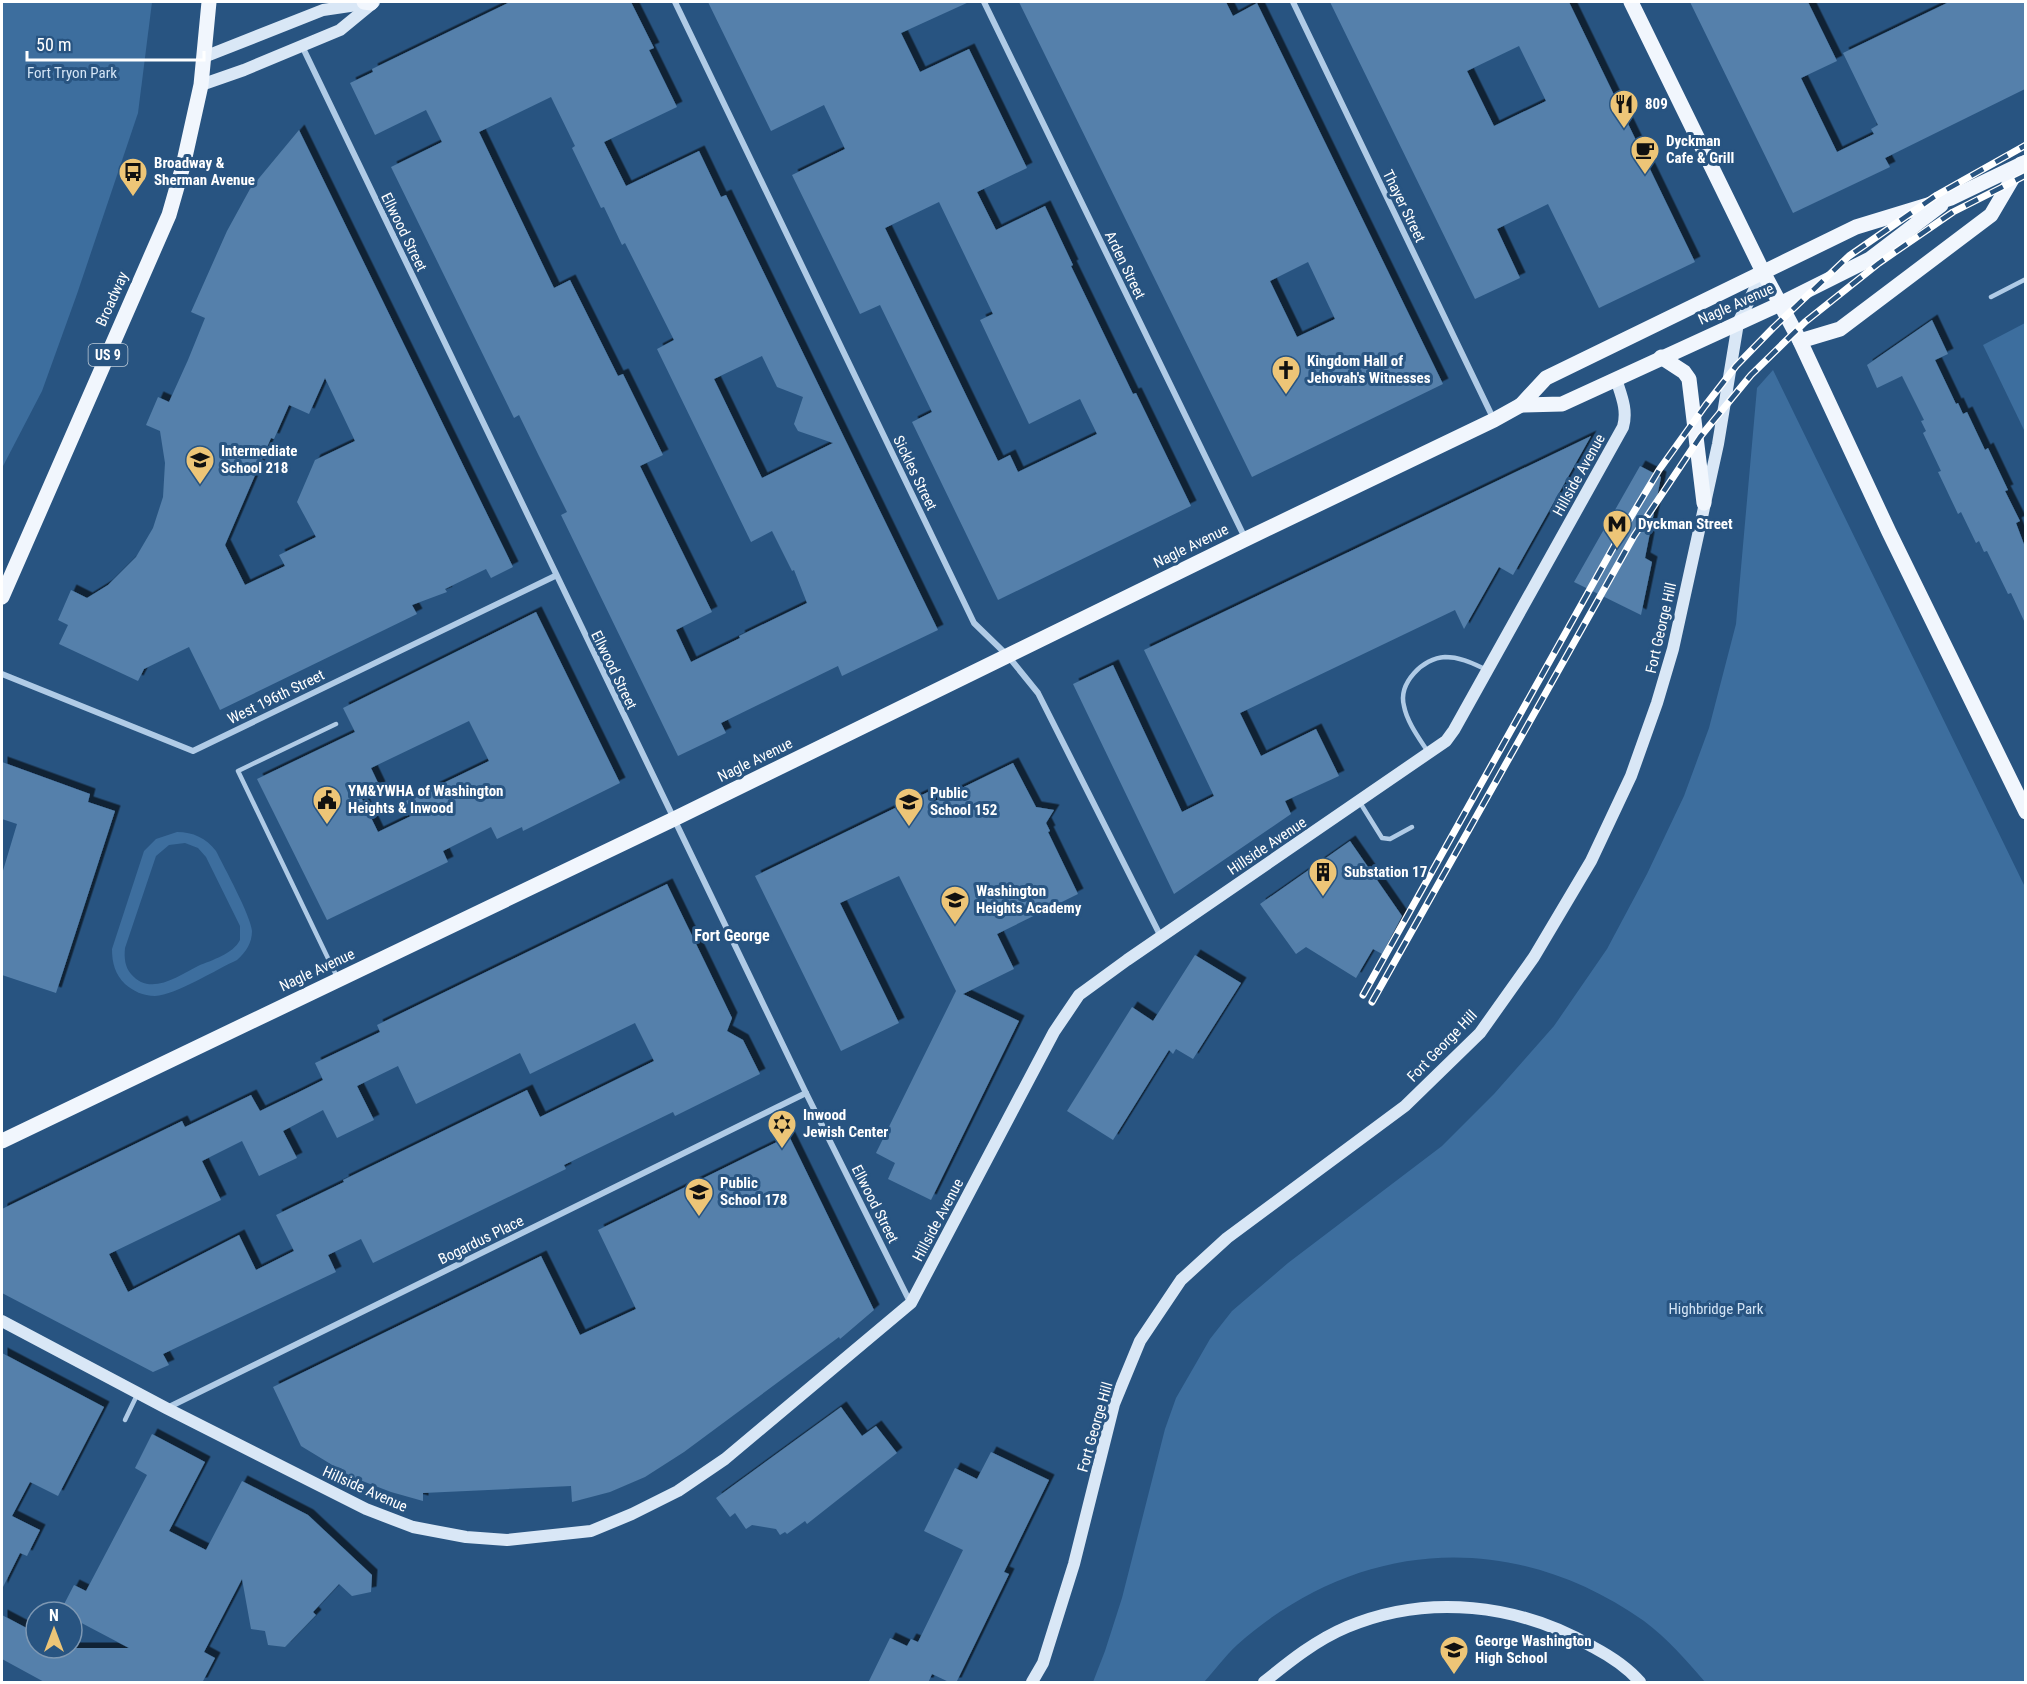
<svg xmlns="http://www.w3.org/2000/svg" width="2027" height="1684" font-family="'Roboto Condensed',sans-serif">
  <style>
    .green { fill: #3d6e9e; fill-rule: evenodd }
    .building { fill: #5580ab; fill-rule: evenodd; filter: url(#shadow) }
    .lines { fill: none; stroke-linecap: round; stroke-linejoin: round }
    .lane { stroke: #b0cbe6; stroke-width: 4.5 }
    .street { stroke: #b0cbe6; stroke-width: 6 }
    .secondary { stroke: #d9e7f6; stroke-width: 12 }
    .primary { stroke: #f1f6fd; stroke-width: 15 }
    .rail-casing { stroke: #fff; stroke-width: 7 }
    .rail { stroke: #285481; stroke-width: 4.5; stroke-dasharray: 14; stroke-linecap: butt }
    .labels { text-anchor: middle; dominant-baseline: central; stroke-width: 6; stroke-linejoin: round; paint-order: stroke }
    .shield { fill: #285481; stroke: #beccd9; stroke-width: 1.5 }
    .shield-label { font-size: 14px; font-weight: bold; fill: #fff }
    .park-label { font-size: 15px; fill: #d3e4f5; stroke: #285481 }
    .poi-label { font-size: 15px; font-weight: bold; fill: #fff; stroke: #285481; text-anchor: start }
    .street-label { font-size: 15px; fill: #fff; stroke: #285481 }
    .neighbourhood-label { font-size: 16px; font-weight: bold; fill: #fff; stroke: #285481 }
  </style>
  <defs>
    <filter id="shadow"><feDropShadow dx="5.5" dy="-5.5" stdDeviation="0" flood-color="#0009"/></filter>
  </defs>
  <rect width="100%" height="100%" fill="#285481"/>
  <g class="green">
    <path d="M2,2H152L138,113L77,294L42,391L2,468Z"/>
    <path d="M2025,323V432L1983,345Z"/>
    <path d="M1773,370L2025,887V1682H1705C1687,1661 1667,1638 1644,1621C1512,1528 1357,1538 1237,1645C1225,1656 1215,1670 1204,1682H1093L1105,1651L1122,1598L1165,1429L1176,1398L1210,1339L1232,1311L1288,1263L1442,1146L1494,1094L1554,1026L1607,949L1647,874L1684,796L1709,728L1736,624L1757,388Z"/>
    <path d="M177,832C193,832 206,838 216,851C224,867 251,916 252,931C252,943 246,952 237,960C217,969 176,995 155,996C143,996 133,991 125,984C115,974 112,963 112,949L144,851L156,839ZM185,843L198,848L206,857L240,926V940C233,954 212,960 198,966C178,976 150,997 131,974C125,967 124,958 125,948L156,856L169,845Z"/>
  </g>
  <g class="building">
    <path d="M510,2H631L654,48L649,50L677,107L604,142L626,186L699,151L721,197L726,195L938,630L842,676L838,666L721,723L726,733L678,756L561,515L567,512L538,454L519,415L514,418L391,167L442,142L426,110L375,135L350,83L373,72L372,69ZM551,97L575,146L572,148L601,208L604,207L622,245L625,243L674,340L657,349L751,542L772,531L792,571L794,570L807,603L739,636L740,638L691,662L676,630L712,612L640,466L663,455L623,374L618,376L570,280L554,288L479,132ZM762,356L777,387L803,397L794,424L798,431L833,443L762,478L714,379Z"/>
    <path d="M708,2H969L901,33L920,72L969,49L1027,168L977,192L996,230L1045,206L1073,265L1071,266L1133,394L1136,393L1191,506L998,600L912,422L932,412L880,305L860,314L792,175L845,149L824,105L771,131ZM939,202L993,314L980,320L1029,424L1080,399L1097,434L1018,472L1010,455L998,461L885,228Z"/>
    <path d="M1019,2H1226L1233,16L1257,3L1443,384L1252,477ZM1308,262L1335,319L1297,337L1270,281Z"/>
    <path d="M1330,2H1569L1695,262L1599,308L1548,204L1497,229L1520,278L1475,299ZM1519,46L1546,101L1494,126L1467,71Z"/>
    <path d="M1690,2H1808L1837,61L1801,78L1837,152L1874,134L1871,129L1878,125L1843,53L1949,2H2025V89L1885,158L1890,167L1793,213Z"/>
    <path d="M299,130L513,567L491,578L486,569L445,589L447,592L412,605L417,614L220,710L189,647L144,669L138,681L59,644L68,625L58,620L71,590L87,598L108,585L136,557L153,528L163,497L165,463L160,431L146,425L158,397L169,402L188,360L205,318L191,312L227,231L250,189ZM325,378L355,441L315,460L297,502L316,537L279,555L285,566L245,585L225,545L271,438L274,439L289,405L309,414Z"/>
    <path d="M1932,320L1948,354L1935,360L1956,404L1958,403L1963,414L1967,412L1985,450L1988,448L2008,490L2005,491L2020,521L2016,523L2025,547V623L2011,593L2008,594L1987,551L1984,552L1979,541L1976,543L1961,512L1958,514L1938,472L1941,471L1923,433L1926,431L1921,421L1924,420L1902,376L1877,388L1867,365Z"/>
    <path d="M1591,436L1513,575L1499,567L1464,629L1455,610L1240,713L1261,756L1316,729L1339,776L1285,801L1291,814L1174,894L1073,684L1113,665L1182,812L1214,796L1144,650Z"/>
    <path d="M1640,466L1661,477L1645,558L1652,562L1641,615L1574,582Z"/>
    <path d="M536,612L620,783L523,831L522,827L497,839L491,827L443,851L448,862L327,920L257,779L355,732L343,708ZM469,721L489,761L406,801L413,815L378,832L361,797L380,787L371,768Z"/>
    <path d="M2,762L90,794L88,802L115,811L56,993L2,975V874L17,824L2,819Z"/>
    <path d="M1013,763L1036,807L1054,810L1046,823L1050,831L1048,832L1078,894L997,934L1014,969L963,994L1019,1021L931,1200L888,1179L895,1163L876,1153L956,991L899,876L840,903L899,1023L841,1051L755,876L928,792L933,802Z"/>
    <path d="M1350,841L1402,916L1382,954L1373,949L1356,978L1306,947L1296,954L1260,904Z"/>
    <path d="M667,884L732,1018L727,1031L743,1040L760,1074L675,1116L673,1112L564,1165L566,1169L373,1263L361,1239L328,1255L336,1272L163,1354L169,1365L153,1372L2,1293V1209L182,1121L185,1127L251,1095L260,1111L297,1093L323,1080L315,1063L380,1032L377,1025ZM635,1023L654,1061L540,1117L527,1090L343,1180L344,1182L276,1215L294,1251L256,1270L239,1235L128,1292L109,1254L221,1200L202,1161L242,1141L259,1176L297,1158L283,1131L323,1110L337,1138L374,1120L357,1086L398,1066L416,1104L520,1053L530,1074Z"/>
    <path d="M1195,955L1241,983L1193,1059L1176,1049L1173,1054L1169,1050L1113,1140L1067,1111L1132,1007L1153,1021Z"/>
    <path d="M789,1136L874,1310L840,1339L839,1337L684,1452L645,1477L610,1492L572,1502L571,1486L423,1493V1501L391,1492L352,1477L301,1446L273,1387L541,1256L580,1335L636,1309L598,1230Z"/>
    <path d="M2,1353L104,1407L58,1496L30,1482L12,1516L40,1530L27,1556L20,1553L2,1589Z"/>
    <path d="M841,1407L862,1436L876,1426L897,1453L807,1524L805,1521L787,1534L785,1532L780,1535L776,1529L752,1525L746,1529L735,1513L730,1517L716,1498Z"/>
    <path d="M152,1434L205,1462L169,1531L206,1550L242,1481L308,1515L372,1575L371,1592L352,1596L339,1584L313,1612L316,1615L285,1647L268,1645L265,1631L251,1629L242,1579L204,1652L215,1658L202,1683H46L2,1659V1615L36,1633V1648H129L72,1618V1612H60L74,1585L86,1591L147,1475L135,1468Z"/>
    <path d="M991,1452L1049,1480L1004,1572L1009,1574L956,1683H951L932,1674L928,1683H868L890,1638L907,1646L911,1639L918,1642L963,1550L924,1531L955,1468L977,1479Z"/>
  </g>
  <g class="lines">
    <g class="lane">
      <path d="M1991,297L2026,279"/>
      <path d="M336,724L238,771L337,977"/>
      <path d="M1428,752C1419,738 1407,722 1404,706C1398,683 1423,658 1445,657C1460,657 1472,663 1485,669"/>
      <path d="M1359,801L1382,838L1390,839L1412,827"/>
      <path d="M125,1420L137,1395"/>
    </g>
    <g class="street">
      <path d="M675,2L974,623L1008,656L1038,693L1161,937"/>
      <path d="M984,2L1245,538"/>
      <path d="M1293,2L1494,420"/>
      <path d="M302,46L806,1093L910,1302"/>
      <path d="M2,674L193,751L555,576"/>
      <path d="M167,1408L806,1093"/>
    </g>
    <g class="secondary">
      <path d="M204,57L323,10L370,3"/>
      <path d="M201,85L244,70L340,30L374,2"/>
      <path d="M2,1321L166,1408L366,1509L413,1527L466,1537L507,1540L591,1531L632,1514L678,1491L725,1459L911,1303L1054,1032L1079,995L1127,960L1446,741L1454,730L1623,427C1628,410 1621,395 1616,379"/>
      <path d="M1032,1682L1043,1663L1074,1564L1114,1404L1140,1341L1181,1280L1227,1238L1405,1106L1480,1033L1534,957L1591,861L1631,776L1657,703L1673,649L1718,444L1738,323L1763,272"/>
      <path d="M1264,1682C1290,1661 1316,1640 1347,1627C1428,1593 1519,1604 1593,1647C1610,1656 1628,1668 1640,1682"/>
    </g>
    <g class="primary">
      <path d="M364,2L371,3"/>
      <path d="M1631,2L1763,272L1800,341L1889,532L2026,812"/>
      <path d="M1800,341L1840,329L1991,215L2021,164"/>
      <path d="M1661,357L1684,372L1689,379L1704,503"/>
      <path d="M1521,405L1562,404L1780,304L1870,259L1941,205"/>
      <path d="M2,597L169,215L183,166L201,85L209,2"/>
      <path d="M2,1141L674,819L1246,539L1494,420L1521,405L1546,378L1856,227L1951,198L2026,162"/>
    </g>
    <g class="rail-casing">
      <g id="rail">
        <path d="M1363,995L1623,530L1659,470L1705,406L1736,366L1773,328L1849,256L1937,195L2026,145"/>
        <path d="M1372,1002L1634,536L1700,437L1751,375L1805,322L1879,263L1953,212L2026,175"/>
      </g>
    </g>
    <use href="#rail" class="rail"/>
  </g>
  <defs>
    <g id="restaurant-pin" transform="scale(1.5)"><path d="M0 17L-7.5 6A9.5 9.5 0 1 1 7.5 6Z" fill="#edc577" stroke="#285481"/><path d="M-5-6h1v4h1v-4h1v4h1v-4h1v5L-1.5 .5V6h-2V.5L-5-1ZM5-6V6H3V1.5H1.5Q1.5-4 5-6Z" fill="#111"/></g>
    <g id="cafe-pin" transform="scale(1.5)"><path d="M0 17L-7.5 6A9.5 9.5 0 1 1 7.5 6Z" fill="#edc577" stroke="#285481"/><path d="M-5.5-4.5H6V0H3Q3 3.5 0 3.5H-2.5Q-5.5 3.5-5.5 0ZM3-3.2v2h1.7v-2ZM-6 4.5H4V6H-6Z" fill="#111"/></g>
    <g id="bus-pin" transform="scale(1.5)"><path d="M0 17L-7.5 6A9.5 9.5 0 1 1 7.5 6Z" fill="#edc577" stroke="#285481"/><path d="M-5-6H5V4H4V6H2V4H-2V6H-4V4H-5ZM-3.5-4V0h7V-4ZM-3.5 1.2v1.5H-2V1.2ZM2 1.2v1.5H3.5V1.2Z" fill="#111"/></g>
    <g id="church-pin" transform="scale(1.5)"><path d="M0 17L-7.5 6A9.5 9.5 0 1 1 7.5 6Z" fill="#edc577" stroke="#285481"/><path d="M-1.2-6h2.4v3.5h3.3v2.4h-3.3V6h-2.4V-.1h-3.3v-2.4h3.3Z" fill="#111"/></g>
    <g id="school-pin" transform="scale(1.5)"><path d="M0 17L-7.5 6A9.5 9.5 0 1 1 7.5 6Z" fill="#edc577" stroke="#285481"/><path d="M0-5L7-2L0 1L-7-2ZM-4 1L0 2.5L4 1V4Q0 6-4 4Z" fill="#111"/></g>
    <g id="metro-pin" transform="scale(1.5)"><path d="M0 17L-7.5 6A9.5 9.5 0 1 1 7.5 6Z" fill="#edc577" stroke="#285481"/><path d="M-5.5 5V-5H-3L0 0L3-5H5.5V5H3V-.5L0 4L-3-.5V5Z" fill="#111"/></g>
    <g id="civic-pin" transform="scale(1.5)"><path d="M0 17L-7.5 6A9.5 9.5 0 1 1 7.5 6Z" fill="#edc577" stroke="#285481"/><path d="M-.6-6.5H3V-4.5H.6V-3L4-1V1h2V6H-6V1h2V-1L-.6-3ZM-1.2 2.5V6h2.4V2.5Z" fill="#111"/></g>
    <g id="building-pin" transform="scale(1.5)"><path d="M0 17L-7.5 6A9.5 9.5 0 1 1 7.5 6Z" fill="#edc577" stroke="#285481"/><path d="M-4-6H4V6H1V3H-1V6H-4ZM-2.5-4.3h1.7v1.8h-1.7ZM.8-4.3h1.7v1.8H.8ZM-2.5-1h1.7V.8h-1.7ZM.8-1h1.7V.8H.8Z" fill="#111"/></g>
    <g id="synagogue-pin" transform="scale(1.5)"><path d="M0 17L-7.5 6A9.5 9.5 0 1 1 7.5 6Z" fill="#edc577" stroke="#285481"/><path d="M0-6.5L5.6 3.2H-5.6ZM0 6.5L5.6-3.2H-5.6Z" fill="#111"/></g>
  </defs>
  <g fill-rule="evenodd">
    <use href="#restaurant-pin" x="1624" y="104"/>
    <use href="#cafe-pin" x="1645" y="150"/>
    <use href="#bus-pin" x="133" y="172"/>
    <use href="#church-pin" x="1286" y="370"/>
    <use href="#school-pin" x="200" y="460"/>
    <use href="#metro-pin" x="1617" y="524"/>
    <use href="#civic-pin" x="327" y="800"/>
    <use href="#school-pin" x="909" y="802"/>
    <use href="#building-pin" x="1323" y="872"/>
    <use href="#school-pin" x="955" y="900"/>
    <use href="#synagogue-pin" x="782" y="1124"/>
    <use href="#school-pin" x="699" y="1192"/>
    <use href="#school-pin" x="1454" y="1650"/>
  </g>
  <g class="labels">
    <rect class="shield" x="88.5" y="344" width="39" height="22" rx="4.5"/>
    <g class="shield-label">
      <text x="108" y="355">US 9</text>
    </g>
    <g class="park-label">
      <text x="72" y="73">Fort Tryon Park</text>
      <text x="1716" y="1309">Highbridge Park</text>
    </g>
    <g class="poi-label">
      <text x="1645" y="104">809</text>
      <text x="1666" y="141">Dyckman<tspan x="1666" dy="17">Cafe &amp; Grill</tspan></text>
      <text x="154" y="163">Broadway &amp;<tspan x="154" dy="17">Sherman Avenue</tspan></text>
      <text x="1307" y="361">Kingdom Hall of<tspan x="1307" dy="17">Jehovah's Witnesses</tspan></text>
      <text x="221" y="451">Intermediate<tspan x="221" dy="17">School 218</tspan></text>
      <text x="1638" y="524">Dyckman Street</text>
      <text x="348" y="791">YM&amp;YWHA of Washington<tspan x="348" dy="17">Heights &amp; Inwood</tspan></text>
      <text x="930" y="793">Public<tspan x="930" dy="17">School 152</tspan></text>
      <text x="1344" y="872">Substation 17</text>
      <text x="976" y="891">Washington<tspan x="976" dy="17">Heights Academy</tspan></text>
      <text x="803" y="1115">Inwood<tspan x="803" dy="17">Jewish Center</tspan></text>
      <text x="720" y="1183">Public<tspan x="720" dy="17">School 178</tspan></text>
      <text x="1475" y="1641">George Washington<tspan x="1475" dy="17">High School</tspan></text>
    </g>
    <g class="street-label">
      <text transform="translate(1404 206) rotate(64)">Thayer Street</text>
      <text transform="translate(404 232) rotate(64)">Ellwood Street</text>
      <text transform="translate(1125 265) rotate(64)">Arden Street</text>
      <text transform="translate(112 299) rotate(-66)">Broadway</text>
      <text transform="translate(1736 304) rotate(-24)">Nagle Avenue</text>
      <text transform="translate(915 473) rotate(64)">Sickles Street</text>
      <text transform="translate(1579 475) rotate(-61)">Hillside Avenue</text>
      <text transform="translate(1191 546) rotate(-26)">Nagle Avenue</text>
      <text transform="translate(1661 628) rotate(-77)">Fort George Hill</text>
      <text transform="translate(614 670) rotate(64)">Ellwood Street</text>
      <text transform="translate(276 697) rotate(-26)">West 196th Street</text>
      <text transform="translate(755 760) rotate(-26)">Nagle Avenue</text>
      <text transform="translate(1267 846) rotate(-34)">Hillside Avenue</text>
      <text transform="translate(317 970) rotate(-25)">Nagle Avenue</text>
      <text transform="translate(1442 1046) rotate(-46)">Fort George Hill</text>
      <text transform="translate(875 1204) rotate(63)">Ellwood Street</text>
      <text transform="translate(938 1220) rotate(-62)">Hillside Avenue</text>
      <text transform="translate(481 1240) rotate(-26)">Bogardus Place</text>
      <text transform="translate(1095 1427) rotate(-74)">Fort George Hill</text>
      <text transform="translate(365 1489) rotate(24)">Hillside Avenue</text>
    </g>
    <g class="neighbourhood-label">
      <text x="732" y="935">Fort George</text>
    </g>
  </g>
  <rect width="2027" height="1684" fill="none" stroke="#ffffff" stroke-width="6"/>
  <g transform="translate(54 1630)"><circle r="28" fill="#285481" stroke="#7e98b3" stroke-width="1.5"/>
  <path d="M0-4.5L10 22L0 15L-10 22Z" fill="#edc577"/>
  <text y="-9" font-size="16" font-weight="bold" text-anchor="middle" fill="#ffffff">N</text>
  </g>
  <path d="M27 51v9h177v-9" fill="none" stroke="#ffffff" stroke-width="3"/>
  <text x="36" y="51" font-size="18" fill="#ffffff" stroke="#285481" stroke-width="4.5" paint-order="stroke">50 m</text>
</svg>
